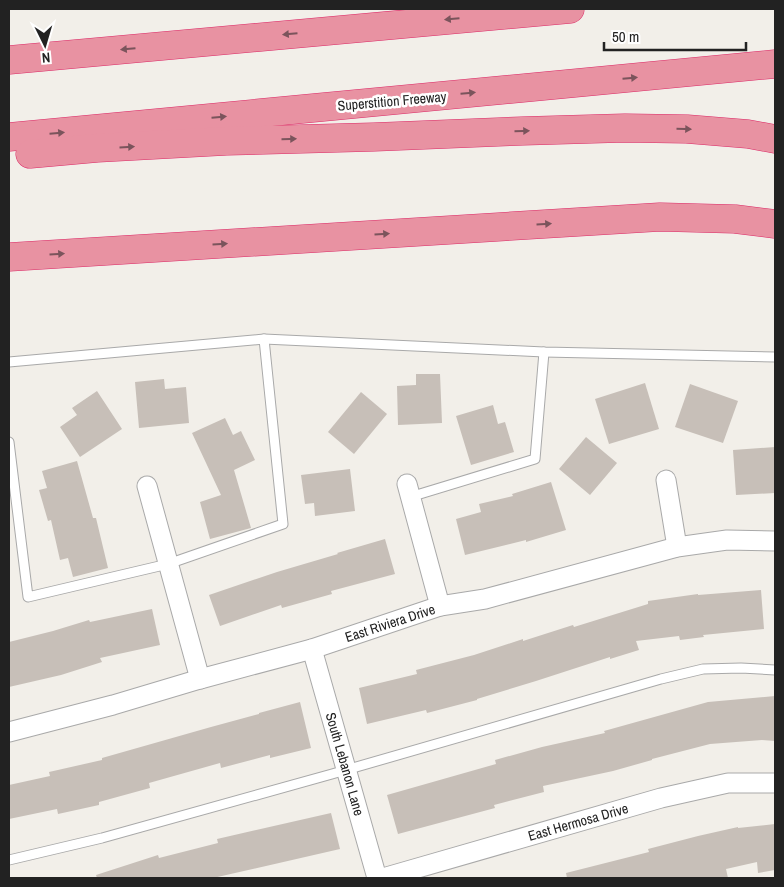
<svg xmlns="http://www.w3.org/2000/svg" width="784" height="887" font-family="'Archivo Narrow',sans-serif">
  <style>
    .building { fill: #c7bfb8 }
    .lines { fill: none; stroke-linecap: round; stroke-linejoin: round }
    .service-casing { stroke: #a9a9a9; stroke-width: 11 }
    .minor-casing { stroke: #a9a9a9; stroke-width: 21 }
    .motorway-casing { stroke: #dc2a67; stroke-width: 29 }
    .service { stroke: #fff; stroke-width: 9 }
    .minor { stroke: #fff; stroke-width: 19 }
    .motorway { stroke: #e892a2; stroke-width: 28 }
    .oneway { fill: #7b545c }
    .labels { text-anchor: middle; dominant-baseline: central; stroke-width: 5; stroke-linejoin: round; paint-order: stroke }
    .street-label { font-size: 14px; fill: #222; stroke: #fff }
  </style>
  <rect width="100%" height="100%" fill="#f2efe9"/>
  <g class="building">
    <path d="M416,374H440L442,423L398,425L397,386L416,385Z"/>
    <path d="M164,379L165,389L186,387L189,423L139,428L135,382Z"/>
    <path d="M645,383L659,429L609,444L595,399Z"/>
    <path d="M690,384L738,401L723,443L675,427Z"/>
    <path d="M97,391L122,429L80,457L60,427L77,415L72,408Z"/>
    <path d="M361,392L387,414L354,454L328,432Z"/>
    <path d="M493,405L498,424L505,422L514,452L471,465L456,416Z"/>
    <path d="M225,418L233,435L241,431L255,460L234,470L251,528L210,539L200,502L221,495L192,433Z"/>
    <path d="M586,437L617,463L590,495L559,469Z"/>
    <path d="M775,447V493L736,495L733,450Z"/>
    <path d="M77,461L93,518H96L108,568L73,577L68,558L60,560L51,520L48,521L39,490L47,488L42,471Z"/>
    <path d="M350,469L355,511L315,516L314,503L305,504L301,475Z"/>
    <path d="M551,482L566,530L526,542V540L465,555L456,519L481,512L479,504L513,496L512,494Z"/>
    <path d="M385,539L395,574L331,591L332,594L282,608L281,605L220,626L209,595L277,572L338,554L337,553Z"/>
    <path d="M761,590L764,629L703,635L704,637L680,640L679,636L636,641L639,650L610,659V657L536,681L477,699V700L427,713L426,710L367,724L359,688L417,674L416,670L474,655L523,639V641L573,625L574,627L648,604V601L698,594V595Z"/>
    <path d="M152,609L160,645L100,658L102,662L61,675L9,687V642L53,631L89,620L90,622Z"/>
    <path d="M775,696V741L762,740L710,744L652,759V760L613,771L543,786L544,792L494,805L495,808L398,834L387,795L496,764L495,760L542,747L605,733L604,731L708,702Z"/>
    <path d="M300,702L311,748L270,758V755L221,768L220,763L149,783L150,788L99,802V805L58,814L57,809L9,819V785L50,776L49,772L102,760V758L211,727L259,714V713Z"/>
    <path d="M331,813L340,849L213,878H97L96,875L158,855L159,858L218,843L217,839Z"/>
    <path d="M775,824V870L758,873L757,862L726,869L728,878H567L566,873L649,852L648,849L698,836L738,827V828Z"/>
  </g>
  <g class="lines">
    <g class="service-casing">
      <g id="service">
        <path d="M9,362L264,339L544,352L775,357"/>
        <path d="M9,442L28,597L168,564L283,524L264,339"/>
        <path d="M410,497L535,459L544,352"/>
        <path d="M9,860L102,838L332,774L661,679L703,669L741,668L775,670"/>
      </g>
    </g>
    <g class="minor-casing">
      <g id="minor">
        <path d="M666,480L677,547"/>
        <path d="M407,484L440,606"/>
        <path d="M147,486L200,679"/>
        <path d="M312,649L377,878"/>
        <path d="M9,732L113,705L200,679L312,649L440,606L485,599L677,547L727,540L775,541"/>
        <path d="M383,878L661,798L728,783H775"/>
      </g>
    </g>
    <g class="motorway-casing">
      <g id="motorway">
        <path d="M9,60L570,9"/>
        <path d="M9,137L775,64"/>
        <path d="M30,154L97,148L226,141L374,137L522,131L625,128L687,129L748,134L775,139"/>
        <path d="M9,257L660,217L735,219L775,224"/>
      </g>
    </g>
    <use href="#service" class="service"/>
    <use href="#minor" class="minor"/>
    <use href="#motorway" class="motorway"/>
  </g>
  <defs><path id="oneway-solid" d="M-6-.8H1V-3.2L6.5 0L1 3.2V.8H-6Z" transform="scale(1.25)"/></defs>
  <g class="oneway">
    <use href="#oneway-solid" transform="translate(452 19) rotate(175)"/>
    <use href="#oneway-solid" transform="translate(290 34) rotate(175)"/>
    <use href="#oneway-solid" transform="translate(128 49) rotate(175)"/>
    <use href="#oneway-solid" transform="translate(630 78) rotate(-5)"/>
    <use href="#oneway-solid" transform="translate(468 93) rotate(-5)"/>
    <use href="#oneway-solid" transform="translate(219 117) rotate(-5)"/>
    <use href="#oneway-solid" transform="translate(684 129) rotate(2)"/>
    <use href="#oneway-solid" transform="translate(522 131) rotate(-2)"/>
    <use href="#oneway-solid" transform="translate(57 133) rotate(-5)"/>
    <use href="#oneway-solid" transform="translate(289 139) rotate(-1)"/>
    <use href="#oneway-solid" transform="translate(127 147) rotate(-3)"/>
    <use href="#oneway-solid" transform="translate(544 224) rotate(-4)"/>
    <use href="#oneway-solid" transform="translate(382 234) rotate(-4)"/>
    <use href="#oneway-solid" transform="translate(220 244) rotate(-4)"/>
    <use href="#oneway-solid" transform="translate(57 254) rotate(-4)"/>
  </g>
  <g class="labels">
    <g class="street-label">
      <text transform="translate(392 101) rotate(-5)">Superstition Freeway</text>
      <text transform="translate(390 623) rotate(-18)">East Riviera Drive</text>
      <text transform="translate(345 764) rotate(74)">South Lebanon Lane</text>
      <text transform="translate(578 822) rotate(-16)">East Hermosa Drive</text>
    </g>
  </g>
  <rect width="784" height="887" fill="none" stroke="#222222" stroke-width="20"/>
  <g transform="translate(45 45) rotate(175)" stroke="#ffffff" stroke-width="4" paint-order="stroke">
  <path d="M0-4L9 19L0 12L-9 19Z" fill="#222222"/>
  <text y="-8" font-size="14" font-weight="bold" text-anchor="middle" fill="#222222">N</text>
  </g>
  <path d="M604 42v8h142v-8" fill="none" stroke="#222222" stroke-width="2.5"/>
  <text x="612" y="42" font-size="15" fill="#222222" stroke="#ffffff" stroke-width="4" paint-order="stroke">50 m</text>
</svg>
